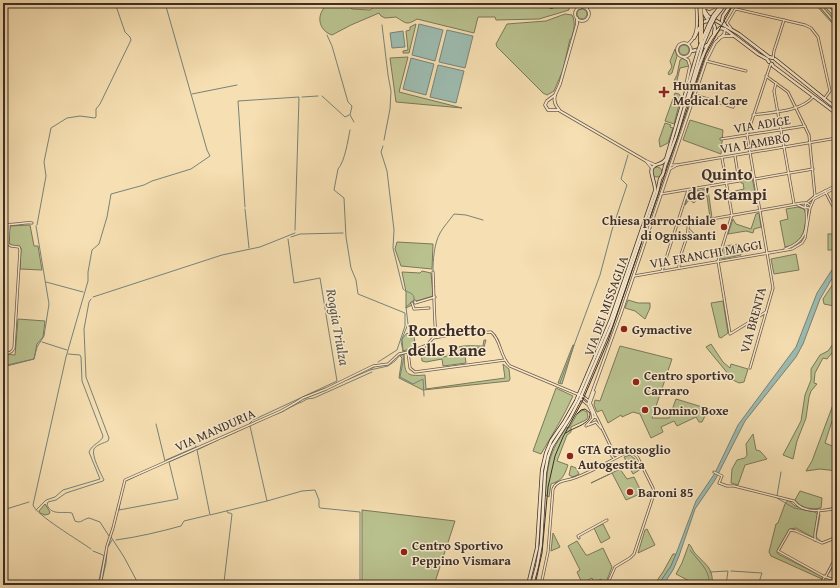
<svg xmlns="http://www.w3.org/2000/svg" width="840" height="588" font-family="'Gentium Book Plus',serif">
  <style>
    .green { fill: #b9c28f; stroke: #7b785c }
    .water { fill: #9dbcb1; stroke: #77837a }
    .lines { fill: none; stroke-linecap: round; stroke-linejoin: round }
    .stream { stroke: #77837a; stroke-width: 1 }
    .minor-casing { stroke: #6b5a4a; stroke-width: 3 }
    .tertiary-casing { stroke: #6b5a4a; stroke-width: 3.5 }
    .secondary-casing { stroke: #3d2e28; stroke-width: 4 }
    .motorway-casing { stroke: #3d2e28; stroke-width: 5.5 }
    .minor { stroke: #f9eacd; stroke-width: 1.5 }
    .tertiary { stroke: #f9eacd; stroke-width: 2 }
    .secondary { stroke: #f9eacd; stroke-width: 2.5 }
    .motorway { stroke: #f6dfb2; stroke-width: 4 }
    .tram { stroke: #3d2e28; stroke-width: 1 }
    .secondary-bridge-casing { stroke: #3d2e28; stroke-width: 4; stroke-linecap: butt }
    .motorway-bridge-casing { stroke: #3d2e28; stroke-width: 5.5; stroke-linecap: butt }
    .secondary-bridge { stroke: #f9eacd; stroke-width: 2.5 }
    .motorway-bridge { stroke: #f6dfb2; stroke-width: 4 }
    .poi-dot { fill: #8f2418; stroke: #f9eacd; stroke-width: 1.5 }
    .labels { text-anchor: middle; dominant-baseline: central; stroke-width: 3; stroke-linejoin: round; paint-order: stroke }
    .poi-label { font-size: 13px; font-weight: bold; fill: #3d2e28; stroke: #f9eacd; text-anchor: start }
    .street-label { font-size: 13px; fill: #3d2e28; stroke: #f9eacd }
    .water-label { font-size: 14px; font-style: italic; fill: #55524a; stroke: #f9eacd }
    .district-label { font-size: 17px; font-weight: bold; fill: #3d2e28; stroke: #f9eacd }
  </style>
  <rect width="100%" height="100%" fill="#f6dfb2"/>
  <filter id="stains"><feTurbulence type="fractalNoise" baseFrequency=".005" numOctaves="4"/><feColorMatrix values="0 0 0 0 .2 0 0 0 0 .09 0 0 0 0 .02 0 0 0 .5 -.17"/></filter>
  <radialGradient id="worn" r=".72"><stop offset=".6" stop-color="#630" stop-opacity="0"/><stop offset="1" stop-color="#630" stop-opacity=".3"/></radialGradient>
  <g class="green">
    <path d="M322,3H346L352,9L370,10L375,6L378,7L380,3H541L561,5L564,3H578L569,8V10L539,19L496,20L495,17H478L474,33L417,19C406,26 406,23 396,17L385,18L381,16L379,13L351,25L332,35C320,31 316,18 324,8Z"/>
    <path d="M814,3H822L837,20V31L833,24Z"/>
    <path d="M826,3H837V16Z"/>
    <circle cx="582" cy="14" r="5"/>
    <path d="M565,14L572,15C576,23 574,30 571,39H570L563,70L554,91L547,95L543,93L497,47L496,44L507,24L546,21Z"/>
    <path d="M416,24L409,53H403V51L408,50L406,31L410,30V27Z"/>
    <circle cx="684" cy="50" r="5"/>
    <path d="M675,49L677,56L672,73L669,75L668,73L672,67L670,61Z"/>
    <path d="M408,57L399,92L462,108L396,102L390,58Z"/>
    <path d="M683,58L688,61L689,66L680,68L677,80L678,83L677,82L675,84L678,85H674L673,83L677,75L680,60Z"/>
    <path d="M675,93L679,94L681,97L674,124L665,121Z"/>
    <path d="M690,120L723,130L721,154L683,140Z"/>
    <path d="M665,123L671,125L670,127L673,128L668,143L660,147L659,140Z"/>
    <circle cx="657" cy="172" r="5"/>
    <path d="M751,173L755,192L735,195V191L744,189L743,183H741L740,175Z"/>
    <path d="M708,189L712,218H710L707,196H699L694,203L689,200L685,205L689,192Z"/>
    <path d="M798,207L804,209C807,215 806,219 805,225C803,238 798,245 785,247L780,221L788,219L786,209Z"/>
    <path d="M759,213L761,227L754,229L753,233L746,231L728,234L733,219L736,224L751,229L756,214Z"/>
    <path d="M30,225L34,246H38L42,270L20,269L21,248L8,244L10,226Z"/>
    <rect x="828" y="234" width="9" height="16"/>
    <path d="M397,242L433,244L432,269L401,266L395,249Z"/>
    <path d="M739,244L741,255L722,259L720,257L724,246Z"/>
    <path d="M796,254L799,270L774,274L771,259Z"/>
    <path d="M422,271L431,273L433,296L410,303L412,305L406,308V292L402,272L420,273Z"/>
    <path d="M837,278V313L833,314L834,306L824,304L823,299Z"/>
    <path d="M628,300L638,303H650V308L645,319L635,311L625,308Z"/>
    <path d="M723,301L728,333L721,338L719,337L711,303Z"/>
    <path d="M18,319L45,321L43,337L37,344L34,359L3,366V354L15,355Z"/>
    <path d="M407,333L414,337L416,347L403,351L402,339Z"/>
    <path d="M484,340H486L484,347L477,348L478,355L465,356L466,363L443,366L442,359L426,362L422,361L421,350H419V349L427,348L429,354L440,351L443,357L447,356C454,343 470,346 483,346Z"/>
    <path d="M837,342V347L827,359L823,358L815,373L814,383L817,384L811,391L809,397L806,418L797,441L793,459L783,455L801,421L805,395L811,380V369L820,355L828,351L833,344Z"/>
    <path d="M711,344L723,362L730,368L731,364L748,369L744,382L739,383L729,378V375L706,347Z"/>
    <path d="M573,345H574L562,384L558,383Z"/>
    <path d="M620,346L672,359L652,418H669L676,399L712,410L705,416L702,422H699L696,417L677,426L674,421L661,427L663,432L651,438L640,414L633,412L622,417L621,415L608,423L602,410L597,412L594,405L595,400L600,401Z"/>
    <path d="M404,354C405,373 404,377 425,375L426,389L505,378L503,364L509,369L510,379L509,381L423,390L399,378L402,358L400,356Z"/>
    <path d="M556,388L573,396C564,416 552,435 541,454L533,451Z"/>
    <path d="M837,394V422L832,421L825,443L837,448V471L820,469L806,471L812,461Z"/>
    <path d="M583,410L587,412L588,417L586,420L571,427V432L567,435L557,461L568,465C564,476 563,480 551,484L549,497L545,495C548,464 548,454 567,427L569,428L577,414Z"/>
    <path d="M753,434L756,450L760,451L767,459L745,465L738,485L731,483L732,469L737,460L745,458L747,455L746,444Z"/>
    <path d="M630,455L635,459L641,469L633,474L624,457Z"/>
    <path d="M571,466L576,468L579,474L573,477L569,475Z"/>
    <path d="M620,469L627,479L634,477L642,493L626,500L612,473L591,483Z"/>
    <path d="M800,491L822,498L821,508C811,510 801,508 795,500Z"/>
    <path d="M788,500L795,506L818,512L814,538L796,528L790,529L777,552L778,554L823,577L822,579L771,556L769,552L776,524L778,523L785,504Z"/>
    <path d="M45,504L50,512L49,514L45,515L40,513L39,511Z"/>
    <path d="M362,510L455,521L434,585H362Z"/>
    <path d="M603,524L610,538L601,543L594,528Z"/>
    <path d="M647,529L655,545L638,553L645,530Z"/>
    <path d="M553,533L560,547L551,551Z"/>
    <path d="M577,541L586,555H588L603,548L612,567L605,585L601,579L594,583L592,578L582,583L577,572L580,570L568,546Z"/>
    <path d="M689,544C692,547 692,549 694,552C704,564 714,567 712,585H697L676,574L682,563Z"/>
    <path d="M673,554H676L671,566L658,585H654L663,572Z"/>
  </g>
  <g class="water">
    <path d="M419,24L443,30L435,61L412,55Z"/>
    <path d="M447,30L473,36L465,68L439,62Z"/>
    <path d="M403,31L405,47L392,48L390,33Z"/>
    <path d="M411,58L434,64L426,95L403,89Z"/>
    <path d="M438,65L464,71L456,103L430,97Z"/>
    <path d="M837,262V270L820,299L803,344L796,357L745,421L715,480L695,509L679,556L673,570L663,585H658L671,566L676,554L696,501L715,473L738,425L796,347L817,293Z"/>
  </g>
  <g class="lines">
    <g class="stream">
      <path d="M382,25L388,75L391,91L390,109L384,140"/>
      <path d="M327,35L332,46L348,102L352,106L350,115L354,122"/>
      <path d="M192,94L237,85"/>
      <path d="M322,96L345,117L349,115"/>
      <path d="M302,97L318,96"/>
      <path d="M350,130C348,140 345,161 338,169L334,190L344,198L346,237L351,268L356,280L358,294L405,313V326L397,350L378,362"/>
      <path d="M383,146L381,152L387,171L394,230L393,248L403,289C407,293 415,292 414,300L406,307L408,324L401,341L404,357L400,377L413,384L423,379L424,396"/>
      <path d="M245,207L238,101L299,97L295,230"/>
      <path d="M245,209L249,248"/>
      <path d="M37,225L46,176L44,162L51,128L67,118L80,116L95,118L96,117V109L100,104L131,40L130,37L125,32L115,3"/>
      <path d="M291,237L300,234L343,233"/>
      <path d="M433,272C433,260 434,244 440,233C444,226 449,221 454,214L466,215L483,220"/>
      <path d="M46,282L83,292"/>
      <path d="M434,285L435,286"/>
      <path d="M93,297L222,255L260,247L295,233"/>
      <path d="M91,299L89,302L84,329L86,377L109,438L108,441C104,443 96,445 94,449C91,455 101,474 104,480L103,481L66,493L56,500L48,502L47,505C52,516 63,511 72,513L75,521C81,524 83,519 89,518L100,522L109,536"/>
      <path d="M42,342L67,350"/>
      <path d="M3,367L34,359L37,347L44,336L49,304L36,226"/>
      <path d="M370,370L374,367"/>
      <path d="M560,383L600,275L612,230L627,185L621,179L628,155"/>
      <path d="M307,397L370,370L388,366L395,361L400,355"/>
      <path d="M300,403L307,399L314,398L372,372"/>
      <path d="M285,410L299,403L301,400"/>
      <path d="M274,415L284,411"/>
      <path d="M253,420L337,381L320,278L294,283L288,239"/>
      <path d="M156,424L165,461"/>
      <path d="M249,424L252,421"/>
      <path d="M250,426L267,501L302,491L315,490L319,500V507L320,508L360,512V585"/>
      <path d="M223,438L264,419"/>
      <path d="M218,440L197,450L210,515L267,501"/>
      <path d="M166,460L196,447L195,442"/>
      <path d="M126,481L151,469"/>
      <path d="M777,496L781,472"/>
      <path d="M777,498L794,508L815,512L817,514"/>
      <path d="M120,502L119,510L178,499L169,462L194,451"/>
      <path d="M3,510L29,502"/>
      <path d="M36,510L46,500L55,497L63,490L100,479L89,452C92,444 102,442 103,436L82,381L81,357L80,355L68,354"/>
      <path d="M820,515L816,537L822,542"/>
      <path d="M111,537L124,557L139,585"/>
      <path d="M832,538L837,537"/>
      <path d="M116,540C138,537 159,532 181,526L184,521L209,515"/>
      <path d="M108,547L112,540"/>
      <path d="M91,549C80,541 36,515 33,505L66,357L88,281V272L92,250L99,244L107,217L111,194L144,185L152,181L191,169L210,156L207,150L165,3"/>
      <path d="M690,550C698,561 711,570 709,585"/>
      <path d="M93,551L103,555L104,556L98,585"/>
      <path d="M731,571L762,573L758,585"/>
      <path d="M710,572L728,571L726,585"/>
      <path d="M829,573L837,558"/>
      <path d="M101,585L106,563L107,552"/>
      <path d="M222,585L224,582L232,514L230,513H228L227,511"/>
    </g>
    <g class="minor-casing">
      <g id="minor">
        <path d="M818,3L835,23"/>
        <path d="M736,9L805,25L811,28L818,37L830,91L824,99"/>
        <path d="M731,28L727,23L739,3"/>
        <path d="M773,58L774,51L784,20"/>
        <path d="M706,61L746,71"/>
        <path d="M766,76L788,92L809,135L815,196"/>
        <path d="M776,83L774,91L794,204"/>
        <path d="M695,95L733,107L735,103"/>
        <path d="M753,115C772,112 800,112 813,97"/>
        <path d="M721,139L805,126"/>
        <path d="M722,158L732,215L718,261L730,334L766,312"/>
        <path d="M671,165H677L837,138"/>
        <path d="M670,169L677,165"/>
        <path d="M739,174L752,172"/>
        <path d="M755,179L813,169"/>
        <path d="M825,191L836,212L834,230"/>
        <path d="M661,194L739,181L735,156"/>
        <path d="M808,202L815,196L837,185"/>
        <path d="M806,203L805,207L809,208"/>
        <path d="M798,205L805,208"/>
        <path d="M3,224C13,226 22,222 32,223"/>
        <path d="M677,225L802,203H807L810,205"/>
        <path d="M688,233L692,235L693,234L689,230"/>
        <path d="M785,249C806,242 808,229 806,209"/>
        <path d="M679,268C678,253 690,239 688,224"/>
        <path d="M662,271L688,190"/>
        <path d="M433,272C434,294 434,315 436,337"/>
        <path d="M634,276L792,249L802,243L805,238L810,208L814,199L837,187"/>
        <path d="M415,301V303L435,297"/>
        <path d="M412,303L414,309L429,308"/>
        <path d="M3,352L9,353L12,351L14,348L20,250L19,247L11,246L8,244L9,225"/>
        <path d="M408,352L410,368L415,372L505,360"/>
        <path d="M750,368L773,288L747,135L771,63"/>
        <path d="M581,399L587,404"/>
        <path d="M588,425L596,422L601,428"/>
        <path d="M586,426L594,417L597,418L611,447L612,456L614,458"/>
        <path d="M612,451L615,455L618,456"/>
        <path d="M714,472L722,476L719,483L727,486H734L794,501C803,514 823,511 837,508"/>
        <path d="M579,538L578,536L607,520"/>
        <path d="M837,539L835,538L822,543L796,531L790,530L778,551L823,576L837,581"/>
        <path d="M815,540V534L819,510"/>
        <path d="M826,576L837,555"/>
        <path d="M100,585L107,546L113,528L125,480L281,411L295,403L303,398L326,389L373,366L388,364L399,354L412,351L427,345L433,338L456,334L491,332C501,339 500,358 510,366L584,397L589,401"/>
        <path d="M541,585L548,552L553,489C556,481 564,481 571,479C588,474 609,461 626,453C631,452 635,453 638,458L653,488L654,494L634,554L630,558L615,567L607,585"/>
        <path d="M820,585L825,576"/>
      </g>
    </g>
    <g class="tertiary-casing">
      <g id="tertiary">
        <path d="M587,3V9"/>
        <circle cx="582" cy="14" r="7"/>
        <path d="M580,8L584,3"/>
        <path d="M719,38L724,36H734"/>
        <circle cx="684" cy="50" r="7"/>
        <path d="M688,44C700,36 697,16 696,3"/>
        <path d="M683,57L688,60L690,66L685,90"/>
        <path d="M555,95C553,102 556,106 560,111L646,161L655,165"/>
        <path d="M559,110H548L545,105L547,101L555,95L560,84L577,24V18"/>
        <path d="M647,162L652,168"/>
        <path d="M594,392L590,403L596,417"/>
        <path d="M593,417L592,412L588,404L621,313L706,61L715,43L724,34L725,29"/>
      </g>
    </g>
    <g class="secondary-casing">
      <g id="secondary">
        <path d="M704,3C704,12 703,16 710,21"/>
        <path d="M707,3L711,6L715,5"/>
        <path d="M704,6C710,12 713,7 718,3"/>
        <path d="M704,10L708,16L739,34L769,57L773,58"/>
        <path d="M713,16L723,3"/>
        <path d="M715,17L726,3"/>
        <path d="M725,25L722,21L723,16L732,3"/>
        <path d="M694,38C699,30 701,16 713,23L715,28L714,33"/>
        <path d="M702,40L709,24"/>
        <path d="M703,44L711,25"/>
        <path d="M692,51L700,49L707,45"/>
        <path d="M775,59L837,109"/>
        <path d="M772,64L773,66L837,114"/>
        <path d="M688,102C694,83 704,41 720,28L725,29L758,54L767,59L769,62"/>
        <path d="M528,585L537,548L542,470L546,453L551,441L564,422L576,401L611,319L655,191C656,183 648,171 653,167C658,162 661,166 666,159L698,51"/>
        <path d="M532,585L537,566L541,544L545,473L548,457L552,446L570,418L580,399L611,326L657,193L660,179L663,174L665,166L676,137L701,51"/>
      </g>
    </g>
    <g class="motorway-casing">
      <g id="motorway">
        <path d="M543,3L551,6L562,3"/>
        <path d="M700,3L701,20"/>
        <path d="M701,43V27"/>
      </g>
    </g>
    <use href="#minor" class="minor"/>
    <use href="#tertiary" class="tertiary"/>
    <use href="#secondary" class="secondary"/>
    <use href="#motorway" class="motorway"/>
    <g class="tram">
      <path d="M566,433C573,427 591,425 590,413L585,409L581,410L577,414"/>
      <path d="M535,585L542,553L548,487L555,456L563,437L582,402L608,341L706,54L734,3"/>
    </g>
    <g class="secondary-bridge-casing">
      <g id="secondary-bridge">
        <path d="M709,24L713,16"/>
        <path d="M711,25L715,17"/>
        <path d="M698,51L701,43"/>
        <path d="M701,51L703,44"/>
      </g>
    </g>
    <g class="motorway-bridge-casing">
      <path id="motorway-bridge" d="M701,20V27"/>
    </g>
    <use href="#secondary-bridge" class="secondary-bridge"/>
    <use href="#motorway-bridge" class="motorway-bridge"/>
  </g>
  <g class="poi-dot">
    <path d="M662 86h4v4h4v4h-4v4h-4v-4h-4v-4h4z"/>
    <circle cx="724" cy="227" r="4"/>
    <circle cx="624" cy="329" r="4"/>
    <circle cx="636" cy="382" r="4"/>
    <circle cx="645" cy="410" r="4"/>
    <circle cx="570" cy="456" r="4"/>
    <circle cx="630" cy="492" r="4"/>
    <circle cx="404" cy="552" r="4"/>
  </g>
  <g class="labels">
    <g class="poi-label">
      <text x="673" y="85">Humanitas<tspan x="673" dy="15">Medical Care</tspan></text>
      <text x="716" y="220" text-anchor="end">Chiesa parrocchiale<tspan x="716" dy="15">di Ognissanti</tspan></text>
      <text x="632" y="329">Gymactive</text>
      <text x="644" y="375">Centro sportivo<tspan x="644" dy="15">Carraro</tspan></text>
      <text x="653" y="410">Domino Boxe</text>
      <text x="578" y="449">GTA Gratosoglio<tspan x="578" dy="15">Autogestita</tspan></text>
      <text x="638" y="492">Baroni 85</text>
      <text x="412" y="545">Centro Sportivo<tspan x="412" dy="15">Peppino Vismara</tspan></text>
    </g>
    <g class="street-label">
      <text transform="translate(762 124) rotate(-9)">VIA ADIGE</text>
      <text transform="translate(755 143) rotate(-10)">VIA LAMBRO</text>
      <text transform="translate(706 254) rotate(-10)">VIA FRANCHI MAGGI</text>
      <text transform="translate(606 306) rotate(-70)">VIA DEI MISSAGLIA</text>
      <text transform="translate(753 320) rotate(-75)">VIA BRENTA</text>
      <text transform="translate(215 430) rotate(-24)">VIA MANDURIA</text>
    </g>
    <g class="water-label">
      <text transform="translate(338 327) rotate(80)">Roggia Triulza</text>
    </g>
    <g class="district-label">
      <text x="727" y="173">Quinto<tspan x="727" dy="20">de' Stampi</tspan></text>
      <text x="447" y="329">Ronchetto<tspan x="447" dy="20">delle Rane</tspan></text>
    </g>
  </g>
  <rect width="840" height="588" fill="none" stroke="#f6dfb2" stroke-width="16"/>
  <rect x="4" y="4" width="832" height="580" fill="none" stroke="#3d2e28" stroke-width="2"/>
  <rect x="8" y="8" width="824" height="572" fill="none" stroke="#3d2e28"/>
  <rect width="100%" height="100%" filter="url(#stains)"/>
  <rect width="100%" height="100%" fill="url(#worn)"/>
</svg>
